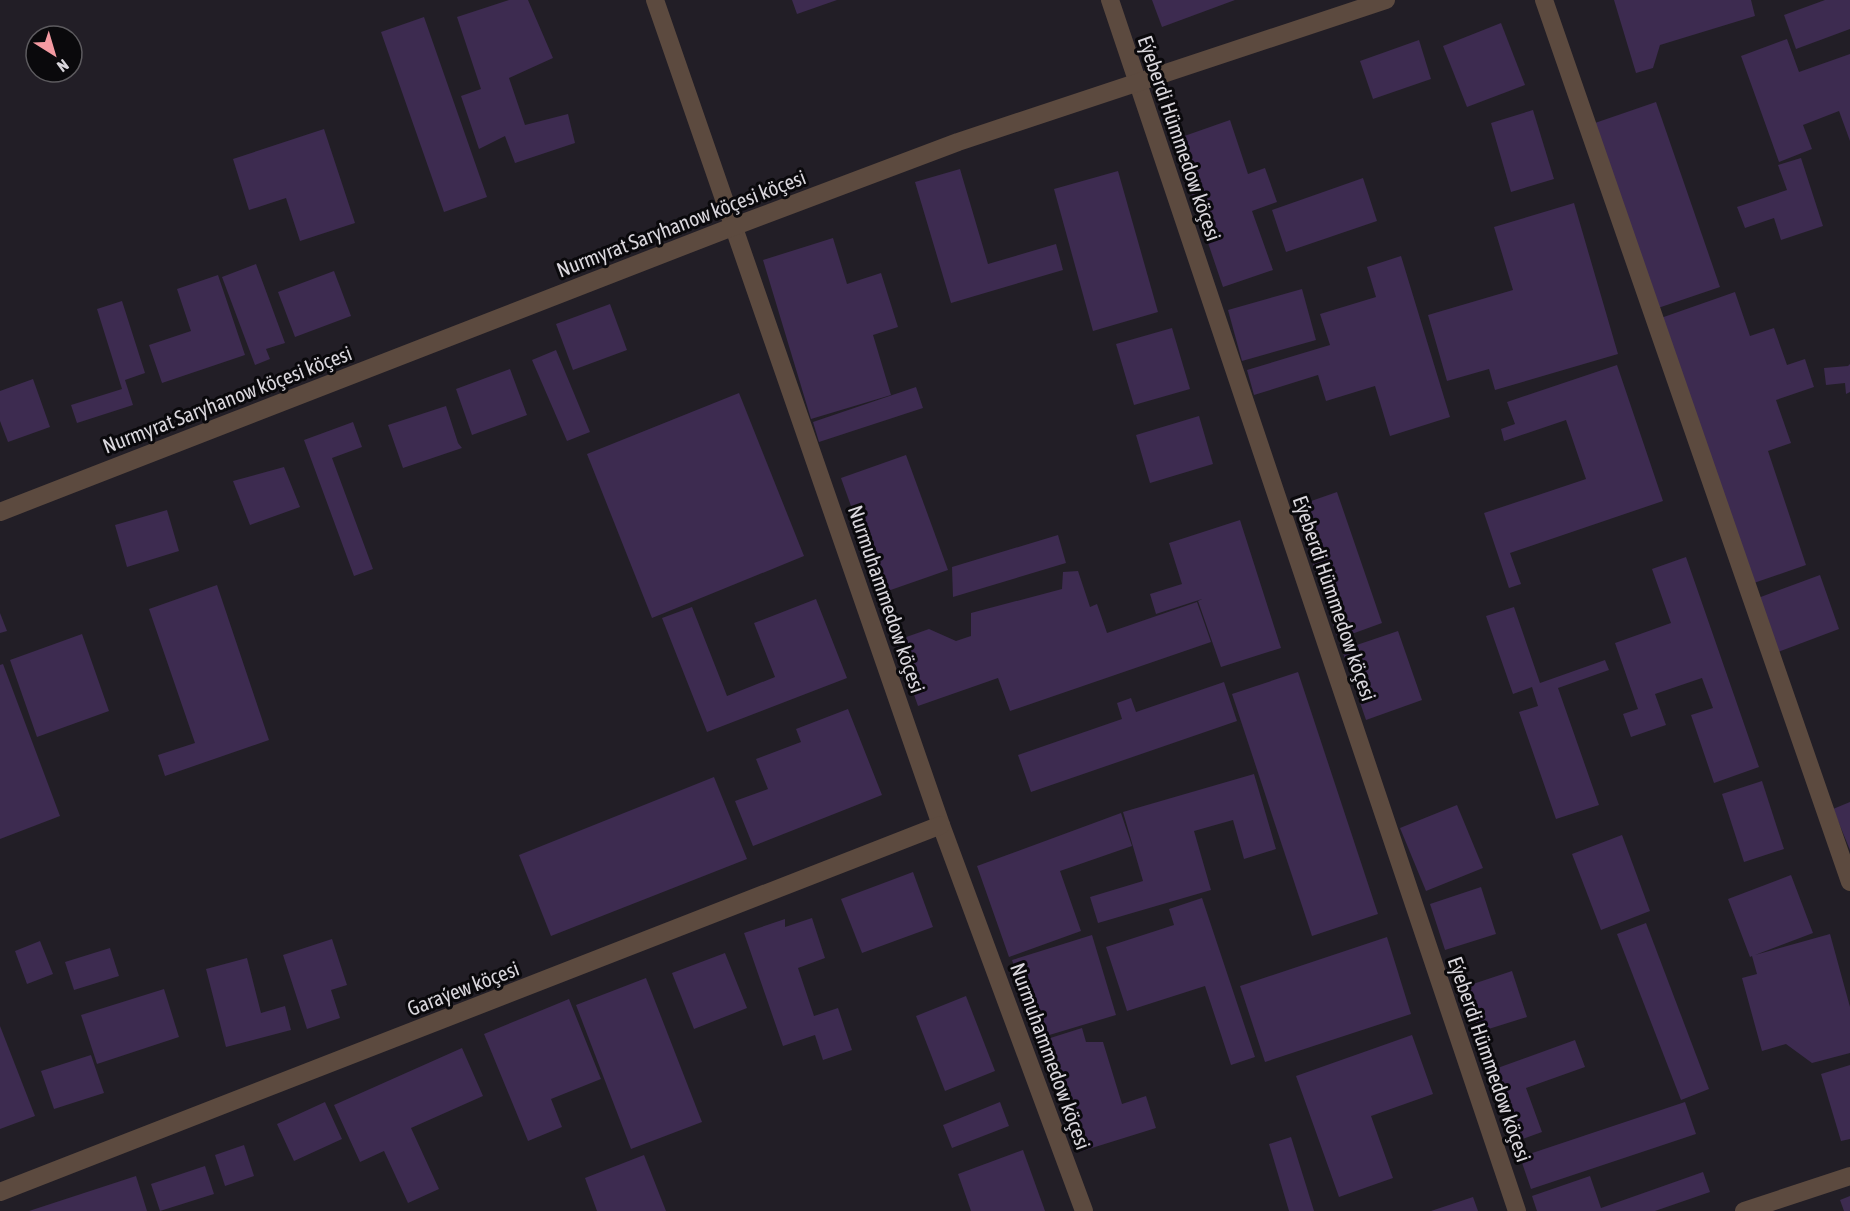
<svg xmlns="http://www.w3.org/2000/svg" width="1850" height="1211" font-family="'Asap Condensed',sans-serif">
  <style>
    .building { fill: #3d2b50 }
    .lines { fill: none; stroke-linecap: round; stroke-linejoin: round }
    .minor { stroke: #5c4a3f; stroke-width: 18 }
    .labels { text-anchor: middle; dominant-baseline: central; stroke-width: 6; stroke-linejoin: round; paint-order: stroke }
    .street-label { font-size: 21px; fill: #d9d6dc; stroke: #0a090c }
  </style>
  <rect width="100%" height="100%" fill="#221e26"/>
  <g class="building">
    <path d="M509,0H528L553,58L509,78L525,125L568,114L575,143L515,163L505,136L479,149L461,96L481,89L457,17Z"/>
    <path d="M792,0H837L797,14Z"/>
    <path d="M1152,0H1235L1162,27Z"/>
    <path d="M1614,0H1751L1755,16L1660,45L1653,68L1636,73Z"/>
    <path d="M1825,0H1850V29L1796,49L1784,15Z"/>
    <path d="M424,17L487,197L444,212L381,32Z"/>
    <path d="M1501,23L1525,85L1467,107L1443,46Z"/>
    <path d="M1787,39L1799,72L1850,54V141L1839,111L1803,125L1812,149L1779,162L1741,56Z"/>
    <path d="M1419,40L1431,79L1373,99L1360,61Z"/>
    <path d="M1656,102L1720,287L1658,308L1595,123Z"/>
    <path d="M1533,110L1554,179L1511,192L1491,123Z"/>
    <path d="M1230,120L1248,174L1265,168L1277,202L1252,211L1273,270L1223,287L1173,140Z"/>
    <path d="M324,129L355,223L300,241L286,198L249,210L233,159Z"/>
    <path d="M1801,158L1823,226L1781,240L1774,218L1745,228L1737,207L1787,190L1778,165Z"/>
    <path d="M960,169L988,264L1056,244L1063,270L951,303L915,182Z"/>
    <path d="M1118,171L1158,312L1093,331L1054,189Z"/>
    <path d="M1363,178L1377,221L1286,252L1272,210Z"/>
    <path d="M1574,203L1618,354L1495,390L1489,369L1447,381L1428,315L1513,290L1494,227Z"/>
    <path d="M833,238L847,284L881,273L898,327L873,335L891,395L811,419L763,260Z"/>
    <path d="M1401,256L1450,417L1390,436L1375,386L1326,401L1318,375L1254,395L1247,370L1330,345L1320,314L1376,297L1367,267Z"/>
    <path d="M256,264L285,343L266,349L270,359L255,365L222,277Z"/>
    <path d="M334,271L351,316L295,337L278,292Z"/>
    <path d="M218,275L245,355L162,383L149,345L191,331L177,289Z"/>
    <path d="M1302,289L1316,340L1242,361L1228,310Z"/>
    <path d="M1735,292L1750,336L1774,328L1787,365L1805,359L1814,387L1776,400L1791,443L1768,451L1806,565L1748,585L1658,319Z"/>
    <path d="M122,301L145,373L125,380L133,405L77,423L71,405L122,389L97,309Z"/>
    <path d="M610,304L627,350L573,370L556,324Z"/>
    <path d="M1172,328L1190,389L1134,405L1116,344Z"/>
    <path d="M556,350L590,432L567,441L532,360Z"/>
    <path d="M1850,364V392L1846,394L1845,383L1826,385L1824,368L1848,366Z"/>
    <path d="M1617,365L1663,501L1510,553L1521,584L1509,588L1484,513L1586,479L1566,420L1504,441L1501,429L1515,424L1507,402Z"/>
    <path d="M510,369L527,415L472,435L456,389Z"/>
    <path d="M33,379L50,427L8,442L0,421V391Z"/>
    <path d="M916,387L923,408L819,442L813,422Z"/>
    <path d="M739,393L804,556L652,618L587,454Z"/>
    <path d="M446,406L458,443L462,448L403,468L388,425Z"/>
    <path d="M1199,416L1213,464L1150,483L1136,435Z"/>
    <path d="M353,422L362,447L332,458L373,569L354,576L304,440Z"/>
    <path d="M906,455L948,570L882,593L841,478Z"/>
    <path d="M284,467L300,507L250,525L233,481Z"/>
    <path d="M1337,492L1382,623L1338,639L1294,507Z"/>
    <path d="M167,510L179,551L127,567L115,525Z"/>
    <path d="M1240,520L1281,648L1221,667L1198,601L1202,599L1156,614L1150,594L1182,584L1169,543Z"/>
    <path d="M1058,535L1066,563L953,597L952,567Z"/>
    <path d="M1686,557L1759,767L1714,783L1691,715L1713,708L1702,678L1655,694L1666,725L1631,737L1623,714L1638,709L1615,643L1671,623L1652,569Z"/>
    <path d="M1078,571L1090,607L1097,604L1107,633L1197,602L1211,642L1010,711L998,678L918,706L895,641L929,629L956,641L971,636V613L1062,589L1063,572Z"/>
    <path d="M1820,575L1839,629L1778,652L1758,598Z"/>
    <path d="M217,585L269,740L165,776L158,755L195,743L149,609Z"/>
    <path d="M816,599L847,678L707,732L662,618L692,607L727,696L775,677L754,623Z"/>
    <path d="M1514,607L1540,683L1605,660L1609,670L1558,688L1599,805L1556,819L1519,712L1538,706L1532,687L1513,694L1486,616Z"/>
    <path d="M0,613L7,631L0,633Z"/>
    <path d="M1398,631L1422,700L1366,720L1342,650Z"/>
    <path d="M82,634L109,711L37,737L10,660Z"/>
    <path d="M3,664L60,816L0,839V665Z"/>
    <path d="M1298,672L1378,914L1312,936L1232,694Z"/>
    <path d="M1224,682L1237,721L1031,792L1018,755L1122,719L1117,703L1131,698L1136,712Z"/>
    <path d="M848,709L882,795L753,846L735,801L768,789L756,759L801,742L796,729Z"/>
    <path d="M1254,774L1276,849L1244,859L1233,820L1194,831L1211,890L1098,923L1090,897L1143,881L1123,812Z"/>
    <path d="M714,777L747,859L551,936L519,855Z"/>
    <path d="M1762,781L1784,849L1744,862L1722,794Z"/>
    <path d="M1850,802V850L1833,809Z"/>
    <path d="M1457,805L1483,868L1426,891L1400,828Z"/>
    <path d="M1121,813L1132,846L1060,871L1081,931L1009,957L977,866Z"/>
    <path d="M1622,835L1650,911L1601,930L1572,854Z"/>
    <path d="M913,872L933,927L862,953L841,899Z"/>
    <path d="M1791,875L1813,933L1755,955L1830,934L1850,1007V1053L1812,1063L1786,1044L1762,1051L1742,978L1757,974L1752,956L1750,957L1728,899Z"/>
    <path d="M1481,887L1496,934L1445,950L1430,904Z"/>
    <path d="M1202,898L1255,1057L1231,1065L1205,986L1127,1011L1106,947L1174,925L1169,909Z"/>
    <path d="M812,918L825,958L798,968L814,1016L838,1008L852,1050L823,1060L815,1035L783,1046L744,933L785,919V927Z"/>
    <path d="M1646,923L1709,1089L1681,1100L1617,934Z"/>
    <path d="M1092,935L1116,1015L1036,1039L1012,960Z"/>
    <path d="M1387,937L1411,1014L1265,1062L1240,986Z"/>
    <path d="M332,939L347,985L331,990L340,1018L307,1029L283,955Z"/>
    <path d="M40,941L53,974L27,984L15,951Z"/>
    <path d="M110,948L119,976L74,990L65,962Z"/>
    <path d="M725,953L747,1008L694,1029L672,973Z"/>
    <path d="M247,958L261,1013L285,1006L291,1030L226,1047L206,969Z"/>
    <path d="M1512,971L1527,1017L1479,1032L1464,987Z"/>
    <path d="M646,978L702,1122L631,1149L576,1005Z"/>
    <path d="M164,989L179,1037L97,1064L81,1015Z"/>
    <path d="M966,996L995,1071L945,1091L916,1016Z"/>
    <path d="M569,999L601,1079L551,1099L562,1127L528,1141L484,1034Z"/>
    <path d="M0,1026L35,1116L0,1129Z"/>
    <path d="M1082,1028L1086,1042H1103L1122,1104L1146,1096L1156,1128L1079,1152L1044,1040Z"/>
    <path d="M1412,1035L1433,1094L1371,1116L1393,1178L1339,1197L1296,1076Z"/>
    <path d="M1575,1040L1585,1067L1526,1088L1542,1132L1517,1141L1492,1070Z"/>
    <path d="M462,1048L483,1096L411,1128L439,1189L408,1203L384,1151L360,1162L334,1105Z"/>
    <path d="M91,1055L104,1093L54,1109L41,1071Z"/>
    <path d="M1850,1065V1139L1841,1141L1821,1074Z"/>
    <path d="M325,1102L342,1139L294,1161L277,1124Z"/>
    <path d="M1000,1102L1009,1126L952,1148L943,1125Z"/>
    <path d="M1685,1102L1696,1134L1531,1189L1520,1157Z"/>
    <path d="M1291,1137L1314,1211H1289L1269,1144Z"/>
    <path d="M244,1145L254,1176L225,1186L215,1155Z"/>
    <path d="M1023,1150L1045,1211H971L958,1174Z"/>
    <path d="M644,1155L666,1211H597L585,1178Z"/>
    <path d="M205,1166L214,1194L160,1211L151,1184Z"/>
    <path d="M1703,1172L1710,1192L1655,1211H1537L1532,1196L1590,1176L1601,1208Z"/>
    <path d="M136,1176L147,1211H29Z"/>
    <path d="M1850,1196V1211H1844L1840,1200Z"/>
    <path d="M1473,1197L1478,1211H1431Z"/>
  </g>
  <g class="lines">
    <g class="minor">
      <path d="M655,0L941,825L1084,1211"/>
      <path d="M1110,0L1517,1211"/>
      <path d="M1544,0L1850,882"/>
      <path d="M0,512L735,226L958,142L1386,0"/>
      <path d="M0,1192L941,825"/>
      <path d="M1744,1211L1850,1176"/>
    </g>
  </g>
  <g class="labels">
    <g class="street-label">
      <text transform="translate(1180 138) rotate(71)">Eýeberdi Hümmedow köçesi</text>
      <text transform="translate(681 223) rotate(-21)">Nurmyrat Saryhanow köçesi köçesi</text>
      <text transform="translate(227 399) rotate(-21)">Nurmyrat Saryhanow köçesi köçesi</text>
      <text transform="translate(1335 598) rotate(71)">Eýeberdi Hümmedow köçesi</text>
      <text transform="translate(887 599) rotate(71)">Nurmuhammedow köçesi</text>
      <text transform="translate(463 988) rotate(-21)">Garaýew köçesi</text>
      <text transform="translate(1051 1056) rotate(70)">Nurmuhammedow köçesi</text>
      <text transform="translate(1490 1059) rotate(71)">Eýeberdi Hümmedow köçesi</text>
    </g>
  </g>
  <g transform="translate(54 54) rotate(143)"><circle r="28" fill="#0a090c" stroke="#5d5b5f" stroke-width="1.5"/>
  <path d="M0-4.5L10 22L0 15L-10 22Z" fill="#f49aa2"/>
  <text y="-9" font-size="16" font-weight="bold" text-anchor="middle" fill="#d9d6dc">N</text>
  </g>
</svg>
